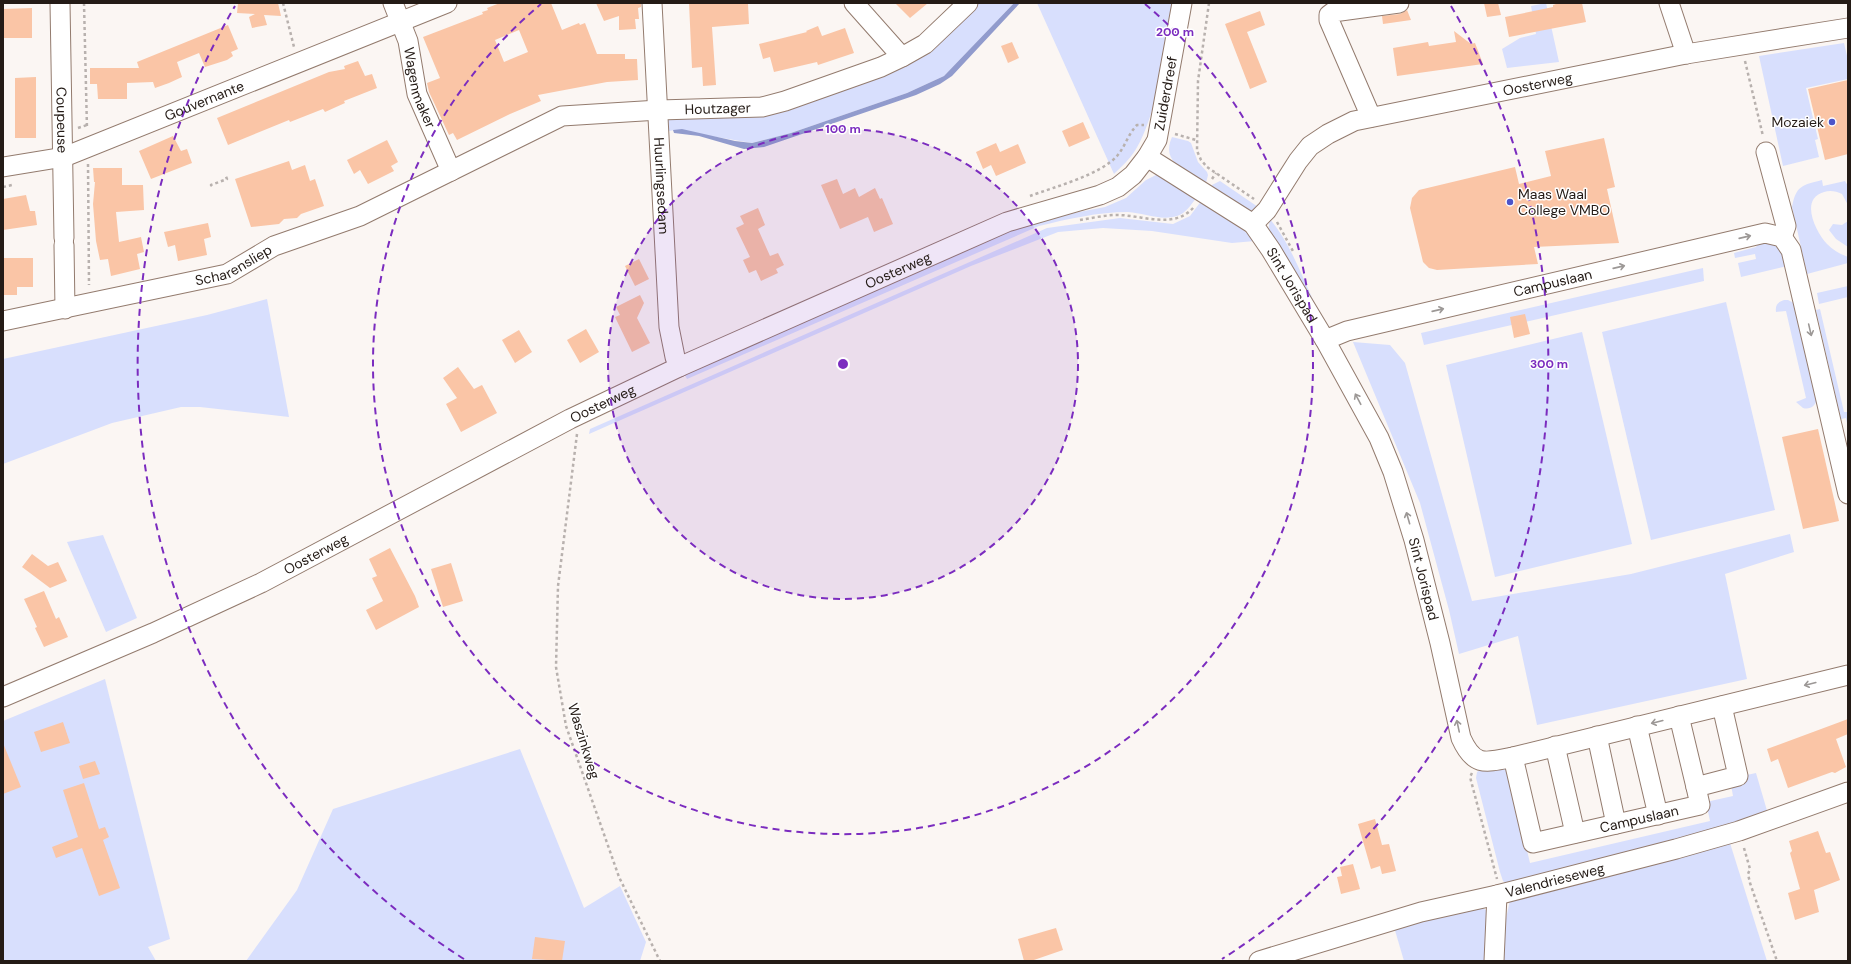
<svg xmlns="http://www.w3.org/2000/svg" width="1851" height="964" font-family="'DM Sans',sans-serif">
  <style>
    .green { fill: #d8dffd }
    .water { fill: #919bcd }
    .building { fill: #fac5a6; fill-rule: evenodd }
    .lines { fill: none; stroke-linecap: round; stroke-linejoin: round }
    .minor-casing { stroke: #937b6e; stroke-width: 21 }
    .path { stroke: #b8b1ae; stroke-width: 2.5; stroke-dasharray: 3 3; stroke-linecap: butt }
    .minor { stroke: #fff; stroke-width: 19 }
    .oneway { stroke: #9c9896 }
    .ring { fill: none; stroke: #7b2cbf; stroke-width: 2; stroke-dasharray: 7 5 }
    .poi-dot { fill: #4c54c9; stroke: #fff; stroke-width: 1.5 }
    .labels { text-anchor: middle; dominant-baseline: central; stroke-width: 3; stroke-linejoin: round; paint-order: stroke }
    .street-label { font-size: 14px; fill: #241b16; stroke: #fff }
    .poi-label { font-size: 14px; fill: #241b16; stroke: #fff; text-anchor: end }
    .centre { fill: #7b2cbf; stroke: #fff; stroke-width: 2 }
    .ring-label { font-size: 12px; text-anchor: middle; font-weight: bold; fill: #7b2cbf; stroke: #fff; stroke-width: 3; stroke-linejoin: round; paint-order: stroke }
  </style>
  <rect width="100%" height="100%" fill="#fbf6f3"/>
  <g class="green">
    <path d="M978,3H1014L944,76L907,93L791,133L752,143L675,130L663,132L667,119L750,113L936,42Z"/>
    <path d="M1037,3H1173C1165,45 1158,113 1136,149C1131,158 1122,166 1114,174Z"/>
    <path d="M1546,3L1559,62L1507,68L1502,49L1520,38L1536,34L1531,6Z"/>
    <path d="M1844,43L1848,60V79L1806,88L1818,139L1815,140L1819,157L1783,166L1759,56Z"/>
    <path d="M1172,137L1188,141L1191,143L1198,162L1207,172L1208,175L1206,183C1187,171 1160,163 1172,137Z"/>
    <path d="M1156,175H1162L1196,198C1191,205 1186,213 1177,216C1161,221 1143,213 1128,212C1098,212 1068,219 1039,226L687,379L684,373L1002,232L1043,219L1105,207L1126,198L1146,180Z"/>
    <path d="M1822,180L1823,186L1845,181L1848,186V205L1842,194C1836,191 1830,190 1824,192C1799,199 1816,232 1827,244C1833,250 1840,254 1848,257V263L1807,274L1792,207C1796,185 1803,185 1822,180Z"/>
    <path d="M1220,181L1258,207L1249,212L1212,187V185Z"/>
    <path d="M1202,200L1234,221L1255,241L1232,243L1152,231L1103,228L1058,232L971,266L589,434L590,429L1047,228L1120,218L1173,224L1190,216Z"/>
    <path d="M1270,219C1290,243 1301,274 1314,302L1312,303L1268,232Z"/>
    <path d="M1848,221V247L1836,239L1829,230L1833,224L1842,225Z"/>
    <path d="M1759,242L1779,244L1787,266L1741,277L1738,263L1756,259L1755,254L1735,258L1734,253L1756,247Z"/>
    <path d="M1703,268L1704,281L1424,345L1421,333Z"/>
    <path d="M1848,286V297L1819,304L1817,293Z"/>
    <path d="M267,299L289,417L200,407H181L112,423L3,464V359L207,315Z"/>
    <path d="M1784,300H1788L1794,303L1817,398C1816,406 1810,410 1803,408L1796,402L1806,398L1786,311L1776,312C1775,305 1778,302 1784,300Z"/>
    <path d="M1726,302L1775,510L1651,540L1602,332Z"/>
    <path d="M1820,309L1844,412H1848V428L1846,418L1841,419L1816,310Z"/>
    <path d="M1582,332L1632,544L1495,577L1446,365Z"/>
    <path d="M1353,342L1390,345L1405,363L1472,601L1631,574L1790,534L1794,552L1725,574L1747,679L1537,725L1518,636L1459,654L1449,610L1420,503Z"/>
    <path d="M103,535L137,618L106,632L67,542Z"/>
    <path d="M105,679L170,939L148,947L156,961H3V721Z"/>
    <path d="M520,749L584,908L620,886L646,942L640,961H246L297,890L333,809Z"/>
    <path d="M1504,765L1509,774L1530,863L1710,821L1706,802L1733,796L1731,785L1742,776L1756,773L1768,814L1716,831L1507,884L1503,881L1500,872L1476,778L1477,772L1482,769Z"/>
    <path d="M1730,843L1767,961H1501L1503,932L1510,900Z"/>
    <path d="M1477,904L1493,915L1487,961H1404L1394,927Z"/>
  </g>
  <path class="water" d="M1014,3H1020L952,76L940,84L916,95L764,147L744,149L699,136L674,133L673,130L682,129L735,141L752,143L791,133L907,93L944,76Z"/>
  <g class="building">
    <path d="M238,3H278L281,16L264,15L267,25L252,28L249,17L255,14L237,13Z"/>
    <path d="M500,3H551L562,30L579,23L580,25L585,23L597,54H625V59H637L638,80L607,82L538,95L541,101L510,114L457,140L453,133L449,135L429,92L427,83L440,78L423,37L483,14L482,12L488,10L487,8ZM519,30L528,52L504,62L495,40Z"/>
    <path d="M596,3H641V7L638,8L639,19H635L636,29L619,30V16L604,21Z"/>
    <path d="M689,3L748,4L749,24L712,27L716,85L703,86L702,67L692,68Z"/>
    <path d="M895,3H928L910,18Z"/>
    <path d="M1484,3H1498L1501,15L1487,17Z"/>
    <path d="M1559,3H1582L1586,22L1509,37L1505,17L1553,7V5Z"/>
    <path d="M32,8V38H3V9Z"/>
    <path d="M1407,10L1411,20L1383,24L1382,16L1400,14Z"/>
    <path d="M1260,11L1265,25L1247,32L1267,82L1250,89L1225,24Z"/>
    <path d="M228,25L238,49L231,52L233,56L227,60L205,67L199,53L177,62L182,77L169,83L155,88L153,82L127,83V99H98L97,84H90V68H139L137,62Z"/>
    <path d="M818,26L822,36L845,28L854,53L818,65L817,62L774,72L770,57L763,59L759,44L807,32L806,31Z"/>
    <path d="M1454,31L1471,44L1475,43L1483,64L1397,76L1393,48L1428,42L1429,46L1456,42Z"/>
    <path d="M1012,42L1019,58L1008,63L1001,46Z"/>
    <path d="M358,61L365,76L372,74L377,88L344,101L345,103L325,112L323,109L290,122L289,120L228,145L217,118L329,72L345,69L344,66Z"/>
    <path d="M36,77V138H15V78Z"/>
    <path d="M1848,80V154L1825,160L1808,89Z"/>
    <path d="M1083,122L1090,138L1069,147L1062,131Z"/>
    <path d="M173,136L181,151L187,149L192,163L151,179L139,151Z"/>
    <path d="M1604,138L1615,187L1607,189L1619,243L1534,247L1538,264L1437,270L1429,268L1423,262L1410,208L1412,198L1419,190L1515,167L1519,184L1551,176L1545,151Z"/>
    <path d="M387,140L398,162L391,166L394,171L368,184L360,170L354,174L347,160Z"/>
    <path d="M996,143L1000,152L1018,144L1026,163L996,176L991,165L983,169L976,152Z"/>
    <path d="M289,161L292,170L305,165L310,181L315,179L324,206L301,214L297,218L284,219L279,224L251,227L235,179Z"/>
    <path d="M93,168H122V185H143L144,210L116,212L119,242L141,237L144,252L137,254L140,269L111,276L108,259L100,260L96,241L93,204L95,182H94Z"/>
    <path d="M837,179L843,194L855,188L859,197L875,188L880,199L882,198L893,224L874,232L868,217L840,229L821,185Z"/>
    <path d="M26,195L30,211H35L37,225L3,230V199Z"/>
    <path d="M758,208L765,225L758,229L770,256L778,253L784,265L776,269L778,273L761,281L756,270L749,273L743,260L750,257L736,228L744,224L740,216Z"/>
    <path d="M208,223L211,237L204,239L207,255L178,261L175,245L168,247L164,232Z"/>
    <path d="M3,258H33V287H17V295H3Z"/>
    <path d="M639,259L649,279L635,286L625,266Z"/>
    <path d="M640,295L644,303L637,318L650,343L632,352L615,317L620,315L616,307Z"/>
    <path d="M1525,314L1530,334L1514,338L1510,317Z"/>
    <path d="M586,329L599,352L580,363L567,340Z"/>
    <path d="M519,330L532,352L515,363L502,340Z"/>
    <path d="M458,367L474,389L482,385L497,413L461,432L446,404L457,398L443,378Z"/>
    <path d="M1818,429L1839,521L1803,529L1782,437Z"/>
    <path d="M390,548L415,596L419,607L376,630L366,610L383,601L372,578L377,576L369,559Z"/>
    <path d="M32,554L48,566L58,562L67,581L50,588L22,567Z"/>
    <path d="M451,563L463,601L443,607L431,569Z"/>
    <path d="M44,591L56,619L59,617L68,637L44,647L35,628L37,627L24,599Z"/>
    <path d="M1848,719V734L1836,739L1846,767L1835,773L1832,772L1788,788L1778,759L1771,762L1767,749Z"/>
    <path d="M63,722L70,743L41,752L34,732Z"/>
    <path d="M3,743L21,787L3,794Z"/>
    <path d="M95,761L100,774L83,779L79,766Z"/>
    <path d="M84,783L99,829L105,827L109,837L103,840L120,888L99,896L82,848L56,858L52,847L78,837L63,790Z"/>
    <path d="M1375,819L1382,845L1389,844L1396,871L1382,874L1380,866L1371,869L1358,824Z"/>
    <path d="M1818,831L1826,853L1830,852L1840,880L1814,890L1819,912L1795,920L1788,893L1800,889L1790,853L1792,851L1789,841Z"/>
    <path d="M1353,864L1360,889L1341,894L1337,877L1342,876L1340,867Z"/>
    <path d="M1056,928L1063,950L1031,961H1024L1018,939Z"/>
    <path d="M535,937L565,941L562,961L532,959Z"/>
  </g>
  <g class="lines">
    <g class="minor-casing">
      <g id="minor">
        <path id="s1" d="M60,3L64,238"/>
        <path id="s2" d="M393,3L408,41L417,94L451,171"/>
        <path id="s3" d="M652,3L669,327L675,357L679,367"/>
        <path d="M854,3L902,57"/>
        <path d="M1669,3L1686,54"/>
        <path d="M1371,117L1329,20V15L1333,12L1399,3"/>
        <path d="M1766,152L1786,226L1782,237"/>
        <path id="s4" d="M1147,157L1253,224L1271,250L1325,340L1379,438L1393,472L1414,540L1440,643L1461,738C1474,767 1485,763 1513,757L1848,675"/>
        <path id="s5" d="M3,167L64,157L447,3"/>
        <path id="s6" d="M1253,224L1267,210L1298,161L1310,146L1328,134L1354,121L1686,54L1848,28"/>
        <path d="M64,245L65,309"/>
        <path id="s7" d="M3,321L227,274L274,246L360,216L562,116L659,110L762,107L785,101L881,67L902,57L925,44L968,3"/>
        <path id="s8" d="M1325,340L1347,331L1765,233L1782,237L1791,250L1848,494"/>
        <path id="s9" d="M3,697L153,633L261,583L570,419L679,367L1007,222L1100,195L1118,187L1133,175L1147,157L1157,140L1182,3"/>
        <path d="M1679,716L1696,787"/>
        <path d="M1637,726L1658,815"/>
        <path d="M1597,736L1616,824"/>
        <path d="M1555,746L1575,833"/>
        <path id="s10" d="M1513,757L1533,843L1700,805L1696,787L1738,776L1722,706"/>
        <path id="s11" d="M1259,961L1421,912L1497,895L1676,849L1739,831L1848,792"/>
        <path d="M1494,961L1497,895"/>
      </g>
    </g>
    <g class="path">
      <path d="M84,3L87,129"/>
      <path d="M283,3L294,47"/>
      <path d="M1209,3L1198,81L1197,151L1201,160L1207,167L1254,199"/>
      <path d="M1745,61L1763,136"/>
      <path d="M78,128L87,125"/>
      <path d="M1175,134L1196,140"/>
      <path d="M88,164L89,285"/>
      <path d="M1212,179L1216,173"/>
      <path d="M212,186L211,185L227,179L225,174"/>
      <path d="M3,187L12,185"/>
      <path d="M1030,196C1054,187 1100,175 1117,156C1125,147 1128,134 1137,125H1144"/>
      <path d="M1080,220C1092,218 1105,215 1117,215C1143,215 1174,230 1194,207"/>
      <path d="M1277,222L1294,253"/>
      <path d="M577,434L558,586L556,667L566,726L619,877L660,961"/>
      <path d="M1472,773L1470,777L1497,879"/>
      <path d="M1744,848L1750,869L1748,874L1750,883L1777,961"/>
    </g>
    <use href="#minor" class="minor"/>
  </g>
  <defs><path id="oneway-shaft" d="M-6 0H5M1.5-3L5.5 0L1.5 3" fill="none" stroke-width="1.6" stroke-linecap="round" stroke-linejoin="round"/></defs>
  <g class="oneway">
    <use href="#oneway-shaft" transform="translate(1745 237) rotate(-13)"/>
    <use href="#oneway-shaft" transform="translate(1619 267) rotate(-13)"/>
    <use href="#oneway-shaft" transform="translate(1438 310) rotate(-13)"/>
    <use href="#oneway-shaft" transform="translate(1810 330) rotate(77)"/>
    <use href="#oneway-shaft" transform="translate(1358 399) rotate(-118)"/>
    <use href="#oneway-shaft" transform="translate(1408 518) rotate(-106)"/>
    <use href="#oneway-shaft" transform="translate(1810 684) rotate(166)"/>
    <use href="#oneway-shaft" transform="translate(1657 722) rotate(166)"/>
    <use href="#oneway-shaft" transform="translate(1458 726) rotate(-102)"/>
  </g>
  <circle cx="843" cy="364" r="235" fill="#7b2cbf" fill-opacity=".12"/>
  <g class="ring">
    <circle cx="843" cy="364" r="235"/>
    <path d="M1145 4A470 470 0 1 1 541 4"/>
    <path d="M464 959A706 706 0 0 1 235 6M1451 6A706 706 0 0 1 1222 959"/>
  </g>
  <g class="poi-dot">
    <circle cx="1832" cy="122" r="4"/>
    <circle cx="1510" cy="202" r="4"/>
  </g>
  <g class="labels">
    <g class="street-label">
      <text stroke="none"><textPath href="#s6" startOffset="335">Oosterweg</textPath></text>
      <text stroke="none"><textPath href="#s2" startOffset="89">Wagenmaker</textPath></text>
      <text stroke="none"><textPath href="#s9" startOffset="1337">Zuiderdreef</textPath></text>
      <text stroke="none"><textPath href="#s5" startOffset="213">Gouvernante</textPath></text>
      <text stroke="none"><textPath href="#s7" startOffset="756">Houtzager</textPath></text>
      <text stroke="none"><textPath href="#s1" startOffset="117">Coupeuse</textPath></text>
      <text stroke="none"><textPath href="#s3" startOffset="183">Huurlingsedam</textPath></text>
      <text stroke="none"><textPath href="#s7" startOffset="238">Scharensliep</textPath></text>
      <text stroke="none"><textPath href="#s9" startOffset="992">Oosterweg</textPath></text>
      <text stroke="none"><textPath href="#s8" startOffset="235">Campuslaan</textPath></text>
      <text stroke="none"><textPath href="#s4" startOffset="198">Sint Jorispad</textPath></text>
      <text stroke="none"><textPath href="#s9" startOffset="668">Oosterweg</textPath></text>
      <text stroke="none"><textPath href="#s9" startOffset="344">Oosterweg</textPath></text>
      <text stroke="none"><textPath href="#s4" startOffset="522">Sint Jorispad</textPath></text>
      <text transform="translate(584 741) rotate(73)">Waszinkweg</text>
      <text stroke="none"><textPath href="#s10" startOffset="197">Campuslaan</textPath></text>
      <text stroke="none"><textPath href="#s11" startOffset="307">Valendrieseweg</textPath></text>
    </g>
    <g class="poi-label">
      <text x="1824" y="122">Mozaiek</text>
      <text x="1518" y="194" text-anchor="start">Maas Waal<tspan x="1518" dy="16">College VMBO</tspan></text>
    </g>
  </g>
  <circle cx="843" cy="364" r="6" class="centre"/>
  <g class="ring-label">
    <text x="1175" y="36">200 m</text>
    <text x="843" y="133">100 m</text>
    <text x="1549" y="368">300 m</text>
  </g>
  <rect width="1851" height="964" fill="none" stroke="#241b16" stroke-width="8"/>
</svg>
